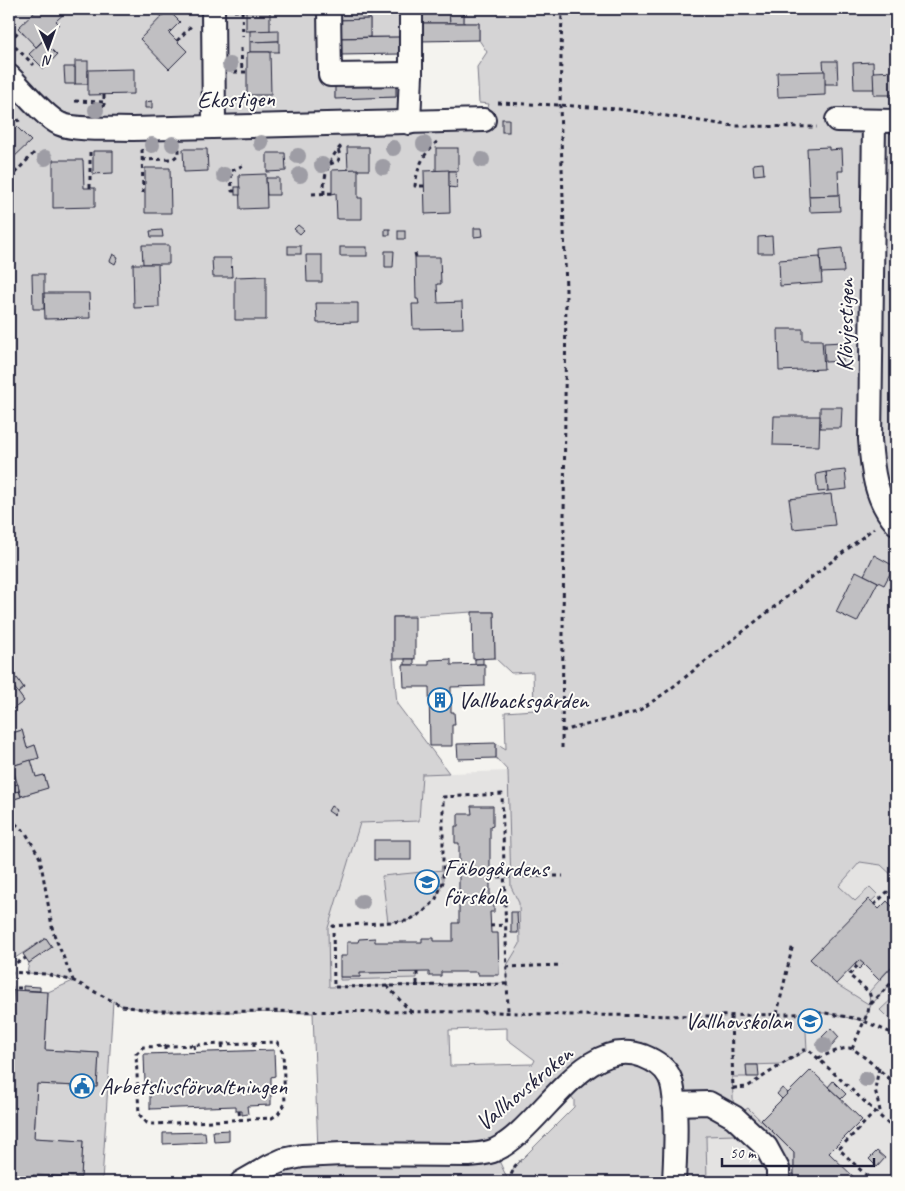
<svg xmlns="http://www.w3.org/2000/svg" width="905" height="1191" font-family="Caveat,sans-serif">
  <style>
    .built { fill: #e4e3e2 }
    .green { fill: #d5d4d5; stroke: #7c7b88; fill-rule: evenodd }
    .building { fill: #c0bfc2; stroke: #22223b }
    .lines { fill: none; stroke-linecap: round; stroke-linejoin: round }
    .minor-casing { stroke: #22223b; stroke-width: 26 }
    .path { stroke: #22223b; stroke-width: 3; stroke-dasharray: 4 4; stroke-linecap: butt }
    .minor { stroke: #fdfcf7; stroke-width: 22 }
    .tree { fill: #9e9da5 }
    .labels { text-anchor: middle; dominant-baseline: central; stroke-width: 4; stroke-linejoin: round; paint-order: stroke }
    .street-label { font-size: 24px; fill: #22223b; stroke: #fdfcf7 }
    .poi-label { font-size: 24px; fill: #22223b; stroke: #fdfcf7; text-anchor: start }
  </style>
  <rect width="100%" height="100%" fill="#f4f3ef"/>
  <filter id="ink" filterUnits="userSpaceOnUse"><feTurbulence type="fractalNoise" baseFrequency=".02" numOctaves="2"/><feDisplacementMap in="SourceGraphic" scale="10" xChannelSelector="R" yChannelSelector="G"/><feConvolveMatrix kernelMatrix="1 2 1 2 8 2 1 2 1" color-interpolation-filters="sRGB"/></filter>
  <g filter="url(#ink)">
    <g class="built">
      <path d="M508,771L511,887L519,903L520,944L507,967V984L329,987L328,928L360,823L419,821L422,774Z"/>
      <path d="M860,862L881,865L896,879V995L880,1010L896,1026V1182H707L706,1136L709,1103L839,885Z"/>
    </g>
    <g class="green">
      <path d="M9,9H338L335,98L396,97L397,75L409,122L484,120L489,104L479,103L477,67L487,52L479,40V23H464V9H896V879L881,865L860,862L839,886L855,901L870,887L878,895L811,959L836,984L870,1005L869,992L896,962V978L871,1005L864,1021L825,1013H805L807,1050L783,1064L747,1065V1077H732L734,1117L748,1108L794,1153V1174L787,1175L734,1118V1135L706,1136L707,1182H547L548,1180L542,1177L539,1182H234L318,1151L313,1013L156,1011L122,1006L113,1001L102,1182H33V1175L81,1177L83,1141L34,1138L37,1084L97,1087L99,1053L45,1050L48,992L73,981L46,974L27,973L29,963L52,947L46,938L9,962V801L48,787L44,775L36,777L31,760L39,758L35,745L27,748L22,730L9,734V712L24,701L18,693L24,688L17,678L11,683L9,681V672L12,670L9,666ZM472,612H494L495,658L511,673L533,672L534,710L505,712L506,749L496,743V758L508,771L511,887L519,903L520,944L506,967L507,983L329,987L328,928L360,823L419,821L422,774L449,773L397,704L393,659V617ZM507,1028V1039L535,1060L533,1064L450,1066L449,1030ZM565,1087L574,1100V1107L515,1166L508,1180L494,1150Z"/>
      <path d="M370,9H417L400,37H370Z"/>
      <path d="M12,768L18,784L9,794V769Z"/>
      <path d="M443,870V882L435,901L422,913L407,921L388,922L382,876Z"/>
      <path d="M417,972V978L340,980V977H360V973Z"/>
      <path d="M896,995V1026L880,1010Z"/>
    </g>
    <g class="building">
      <path d="M38,9H69L56,21L59,24L36,47L18,28Z"/>
      <path d="M153,9H174L170,12L168,10L162,17Z"/>
      <rect x="246" y="9" width="24" height="22"/>
      <path d="M338,9H370V19L338,20Z"/>
      <path d="M417,9H449L450,23H417Z"/>
      <path d="M449,9H464V23H450Z"/>
      <path d="M772,9H816V13L772,12Z"/>
      <path d="M168,10L180,22L169,33L187,51L169,69L140,39Z"/>
      <path d="M370,19V37L338,38V20Z"/>
      <path d="M417,23H479V40L418,41Z"/>
      <path d="M279,30V41L250,42V31Z"/>
      <path d="M400,37V54L339,55L338,38Z"/>
      <path d="M43,41L57,55L44,69L29,54Z"/>
      <path d="M279,41V52H250V42Z"/>
      <path d="M250,52H270L271,95H247V53Z"/>
      <rect x="75" y="61" width="13" height="23"/>
      <path d="M823,61H837L838,84H825Z"/>
      <path d="M873,62L874,89H854L853,63Z"/>
      <path d="M64,67H75V84H65Z"/>
      <path d="M134,69V94L88,95V70Z"/>
      <path d="M825,71V95L778,97L777,72Z"/>
      <path d="M896,71V95H874L873,72Z"/>
      <path d="M396,80V97L335,99V82Z"/>
      <path d="M152,101V108H145V102Z"/>
      <rect x="502" y="119" width="7" height="13"/>
      <path d="M17,127L31,141L12,159L9,156V134Z"/>
      <path d="M347,147H369V170H348Z"/>
      <path d="M829,147V150L842,149L843,171H838L839,195L809,196L807,148Z"/>
      <rect x="436" y="148" width="22" height="23"/>
      <path d="M183,149H207L208,171L184,172Z"/>
      <path d="M93,151H113V173L93,174Z"/>
      <path d="M267,153H285L286,171L267,172Z"/>
      <path d="M53,160H83L84,188H95V207L53,208Z"/>
      <path d="M763,163L764,174L754,175L753,164Z"/>
      <path d="M145,168H170L171,213H145Z"/>
      <path d="M358,169V198H362V219H337L336,193L332,194V170Z"/>
      <path d="M449,170L450,213L425,214L424,171Z"/>
      <path d="M449,171H456L457,188L449,187Z"/>
      <path d="M266,174L267,208L240,209L239,175Z"/>
      <path d="M266,178H279V195H267Z"/>
      <rect x="235" y="187" width="5" height="8"/>
      <path d="M839,195L840,211L810,212L809,196Z"/>
      <path d="M298,225L304,230L300,234L294,229Z"/>
      <path d="M474,228H482L483,236L474,237Z"/>
      <rect x="385" y="229" width="5" height="6"/>
      <path d="M162,230L163,237H151L150,231Z"/>
      <rect x="398" y="231" width="7" height="8"/>
      <path d="M893,233H896V258H895Z"/>
      <path d="M772,236L773,253H758V237Z"/>
      <path d="M142,245H169V264H143Z"/>
      <rect x="288" y="246" width="13" height="8"/>
      <rect x="340" y="247" width="27" height="9"/>
      <path d="M842,248L844,272L821,273L820,250Z"/>
      <path d="M385,251H394L393,267H385Z"/>
      <path d="M113,254L118,257L115,264L110,261Z"/>
      <path d="M306,255H322V282H307Z"/>
      <path d="M415,257H440L441,284H437L438,303L462,302L463,328L413,329L412,304H419L418,299H416Z"/>
      <path d="M820,257L822,283L780,286L779,260Z"/>
      <path d="M212,258H231L232,277H213Z"/>
      <path d="M133,264H158L159,307L134,308Z"/>
      <path d="M32,274H44V309H33Z"/>
      <path d="M266,276V320H235V277Z"/>
      <path d="M44,293H89L90,318L45,319Z"/>
      <path d="M896,298V344H892L891,299Z"/>
      <path d="M316,303H358V322L317,323Z"/>
      <path d="M778,329H803V340H822L824,369L779,371Z"/>
      <path d="M843,342V361L825,362L824,343Z"/>
      <path d="M820,407H842L841,428H820Z"/>
      <path d="M774,416H820L819,446L773,445Z"/>
      <path d="M845,470L847,489L828,491L826,472Z"/>
      <path d="M826,472L828,491L818,492L816,474Z"/>
      <path d="M831,494L835,525L793,529L789,499Z"/>
      <path d="M874,555L894,566L884,585L864,575Z"/>
      <path d="M856,571L878,582L857,622L836,612Z"/>
      <path d="M472,612H494L495,658L473,659Z"/>
      <rect x="393" y="617" width="22" height="42"/>
      <path d="M483,658V664H475V659Z"/>
      <rect x="405" y="659" width="9" height="6"/>
      <path d="M451,659V665L485,664V686L451,687V712H454L455,725H452V746H430L429,687H404L403,665H429V660Z"/>
      <path d="M17,678L24,688L18,693L11,683Z"/>
      <path d="M11,683L24,701L9,712V684Z"/>
      <path d="M22,730L27,748L35,745L39,758L12,766L9,755V734Z"/>
      <path d="M496,743V758L458,759L457,744Z"/>
      <path d="M31,760L36,777L44,775L48,788L21,796L12,766Z"/>
      <path d="M18,784L19,791L12,793L14,799L9,801V794L11,793L9,786Z"/>
      <path d="M19,791L21,797L14,799L12,793Z"/>
      <path d="M331,806L337,810L334,815L328,811Z"/>
      <path d="M471,806H493V826L490,827V900H494V912H490L491,933H498L499,975H478V972H441V976H429V972L360,973V977H340V956H347V942H358L359,939L375,938V942H422V938H434V941H453V923H459V843H455V826H458V814H472Z"/>
      <rect x="374" y="840" width="37" height="20"/>
      <path d="M869,899L879,909L887,901L896,910V962L879,980L859,960L836,984L810,959Z"/>
      <path d="M511,912H517L518,933H511Z"/>
      <path d="M46,938L52,947L29,963L23,954Z"/>
      <path d="M859,960L864,964L859,969L855,965Z"/>
      <path d="M23,986L40,987V991L23,990Z"/>
      <path d="M13,990L48,992L45,1050L99,1053L97,1087L37,1084L34,1138L83,1141L81,1177L33,1175V1182H9V1061Z"/>
      <path d="M831,1028L839,1037L831,1046L822,1037Z"/>
      <path d="M274,1050L275,1076L271,1077V1105L247,1106L248,1114L242,1115V1111H236V1106L150,1109V1082L145,1083L144,1054Z"/>
      <path d="M746,1065H758L759,1077H747Z"/>
      <path d="M811,1070L862,1120L829,1153L859,1182H794V1153L761,1120Z"/>
      <path d="M833,1081L846,1094L841,1099L828,1087Z"/>
      <path d="M782,1088L788,1093L782,1099L777,1094Z"/>
      <path d="M229,1130V1141L214,1142L213,1131Z"/>
      <path d="M205,1132L206,1142L163,1144V1133Z"/>
      <path d="M877,1151L885,1158L877,1167L869,1159Z"/>
      <path d="M794,1174V1182H787V1175Z"/>
      <path d="M542,1177L548,1180L547,1182H539Z"/>
    </g>
    <g class="lines">
      <g class="minor-casing">
        <g id="minor">
          <path d="M213,9L214,126"/>
          <path d="M329,9L330,75L411,74L409,123"/>
          <path d="M411,9V74"/>
          <path d="M9,76C21,88 45,117 60,124C76,131 115,128 133,129L484,120"/>
          <path d="M837,120L896,121"/>
          <path d="M874,121L870,439C872,469 875,499 896,523"/>
          <path d="M674,1104L709,1103L734,1117L766,1147L778,1169V1182"/>
          <path d="M242,1182L270,1166L283,1160L302,1156L342,1154L469,1155C478,1154 487,1154 495,1150C541,1129 583,1034 643,1056C653,1060 664,1066 669,1076C679,1094 675,1160 674,1182"/>
        </g>
      </g>
      <g class="path">
        <path d="M234,11L246,10"/>
        <path d="M242,11L243,37"/>
        <path d="M9,41L34,65"/>
        <path d="M9,41L20,30"/>
        <path d="M177,41L192,25"/>
        <path d="M241,48L242,72"/>
        <path d="M234,72H247"/>
        <path d="M104,95V108"/>
        <path d="M75,101L104,102"/>
        <path d="M498,103L560,105L619,109L734,126L817,127"/>
        <path d="M9,123L20,120"/>
        <path d="M142,149L143,193H145"/>
        <path d="M142,160L173,159L179,154V148"/>
        <path d="M330,164L338,161L340,156L338,149"/>
        <path d="M9,179L35,152"/>
        <path d="M424,186H415C417,169 423,153 437,142"/>
        <path d="M90,188V152L92,149"/>
        <path d="M235,191H232L231,171L246,164"/>
        <path d="M312,194L336,193"/>
        <path d="M324,194C323,177 329,158 342,145"/>
        <path d="M415,253L416,257"/>
        <path d="M562,731L637,712L669,690L874,528"/>
        <path d="M562,748L566,291L560,105L562,9"/>
        <path d="M9,790H10"/>
        <path d="M9,818L26,833L40,858L53,932L73,980"/>
        <path d="M490,877L563,876"/>
        <path d="M874,905L887,892L896,901"/>
        <path d="M490,926L505,925"/>
        <path d="M9,966L26,958"/>
        <path d="M506,967L562,965"/>
        <path d="M9,972L46,974L74,981L122,1006L156,1011L495,1012L565,1015L717,1016L825,1013L859,1019L896,1035"/>
        <path d="M417,972V985"/>
        <path d="M507,984L334,987L333,926L407,921L422,913L435,901L443,882V797L502,794L508,1012"/>
        <path d="M387,986L411,1012"/>
        <path d="M9,988H23"/>
        <path d="M871,1004L896,978"/>
        <path d="M777,1014L793,944"/>
        <path d="M731,1016L733,1090"/>
        <path d="M277,1042L283,1053L285,1104L278,1114L272,1118L153,1124L147,1123L139,1114L136,1054L143,1047Z"/>
        <path d="M254,1043V1051"/>
        <path d="M222,1044L223,1052"/>
        <path d="M194,1045L195,1052"/>
        <path d="M165,1046V1053"/>
        <path d="M852,1049L868,1012L871,998L869,992L849,975L857,966"/>
        <path d="M818,1058C827,1055 840,1048 849,1048C858,1049 888,1078 896,1085"/>
        <path d="M879,1068L875,1089L881,1115"/>
        <path d="M733,1088L747,1087L804,1050H809L896,1131"/>
        <path d="M239,1111L240,1120"/>
        <path d="M508,1182L515,1166L520,1161"/>
        <path d="M873,1182L839,1149L876,1111"/>
        <path d="M892,1182L896,1178"/>
      </g>
      <use href="#minor" class="minor"/>
    </g>
    <g class="tree">
      <circle cx="230" cy="65" r="8"/>
      <circle cx="96" cy="110" r="8"/>
      <circle cx="261" cy="143" r="8"/>
      <circle cx="173" cy="144" r="8"/>
      <circle cx="424" cy="144" r="8"/>
      <circle cx="152" cy="145" r="8"/>
      <circle cx="393" cy="148" r="8"/>
      <circle cx="298" cy="156" r="8"/>
      <circle cx="45" cy="158" r="8"/>
      <circle cx="482" cy="160" r="8"/>
      <circle cx="322" cy="165" r="8"/>
      <circle cx="383" cy="167" r="8"/>
      <circle cx="224" cy="175" r="8"/>
      <circle cx="300" cy="175" r="8"/>
      <circle cx="362" cy="902" r="8"/>
      <circle cx="824" cy="1045" r="8"/>
      <circle cx="866" cy="1079" r="8"/>
    </g>
  </g>
  <defs>
    <g id="building-ring" transform="scale(1.25)"><circle r="9.5" fill="#fdfcf7" stroke="#1f6fb2" stroke-width="1.5"/><path d="M-4-6H4V6H1V3H-1V6H-4ZM-2.5-4.3h1.7v1.8h-1.7ZM.8-4.3h1.7v1.8H.8ZM-2.5-1h1.7V.8h-1.7ZM.8-1h1.7V.8H.8Z" fill="#1f6fb2"/></g>
    <g id="school-ring" transform="scale(1.25)"><circle r="9.5" fill="#fdfcf7" stroke="#1f6fb2" stroke-width="1.5"/><path d="M0-5L7-2L0 1L-7-2ZM-4 1L0 2.5L4 1V4Q0 6-4 4Z" fill="#1f6fb2"/></g>
    <g id="civic-ring" transform="scale(1.25)"><circle r="9.5" fill="#fdfcf7" stroke="#1f6fb2" stroke-width="1.5"/><path d="M-.6-6.5H3V-4.5H.6V-3L4-1V1h2V6H-6V1h2V-1L-.6-3ZM-1.2 2.5V6h2.4V2.5Z" fill="#1f6fb2"/></g>
  </defs>
  <g fill-rule="evenodd">
    <use href="#building-ring" x="440" y="700"/>
    <use href="#school-ring" x="427" y="882"/>
    <use href="#school-ring" x="810" y="1021"/>
    <use href="#civic-ring" x="82" y="1086"/>
  </g>
  <g class="labels">
    <g class="street-label">
      <text transform="translate(236 99) rotate(-1)">Ekostigen</text>
      <text transform="translate(845 325) rotate(-89)">Klövjestigen</text>
      <text transform="translate(524 1088) rotate(-40)">Vallhovskroken</text>
    </g>
    <g class="poi-label">
      <text x="458" y="700">Vallbacksgården</text>
      <text x="444" y="868">Fäbogårdens<tspan x="444" dy="28">förskola</tspan></text>
      <text x="792" y="1021" text-anchor="end">Vallhovskolan</text>
      <text x="100" y="1086">Arbetslivsförvaltningen</text>
    </g>
  </g>
  <rect width="905" height="1191" fill="none" stroke="#fdfcf7" stroke-width="30"/>
  <rect x="15" y="15" width="875" height="1161" fill="none" stroke="#22223b" stroke-width="2" filter="url(#ink)"/>
  <g transform="translate(48 48) rotate(178)" stroke="#fdfcf7" stroke-width="4" paint-order="stroke">
  <path d="M0-4L9 19L0 12L-9 19Z" fill="#22223b"/>
  <text y="-8" font-size="14" font-weight="bold" text-anchor="middle" fill="#22223b">N</text>
  </g>
  <path d="M722 1158v8h152v-8" fill="none" stroke="#22223b" stroke-width="2.5"/>
  <text x="730" y="1158" font-size="15" fill="#22223b" stroke="#fdfcf7" stroke-width="4" paint-order="stroke">50 m</text>
</svg>
